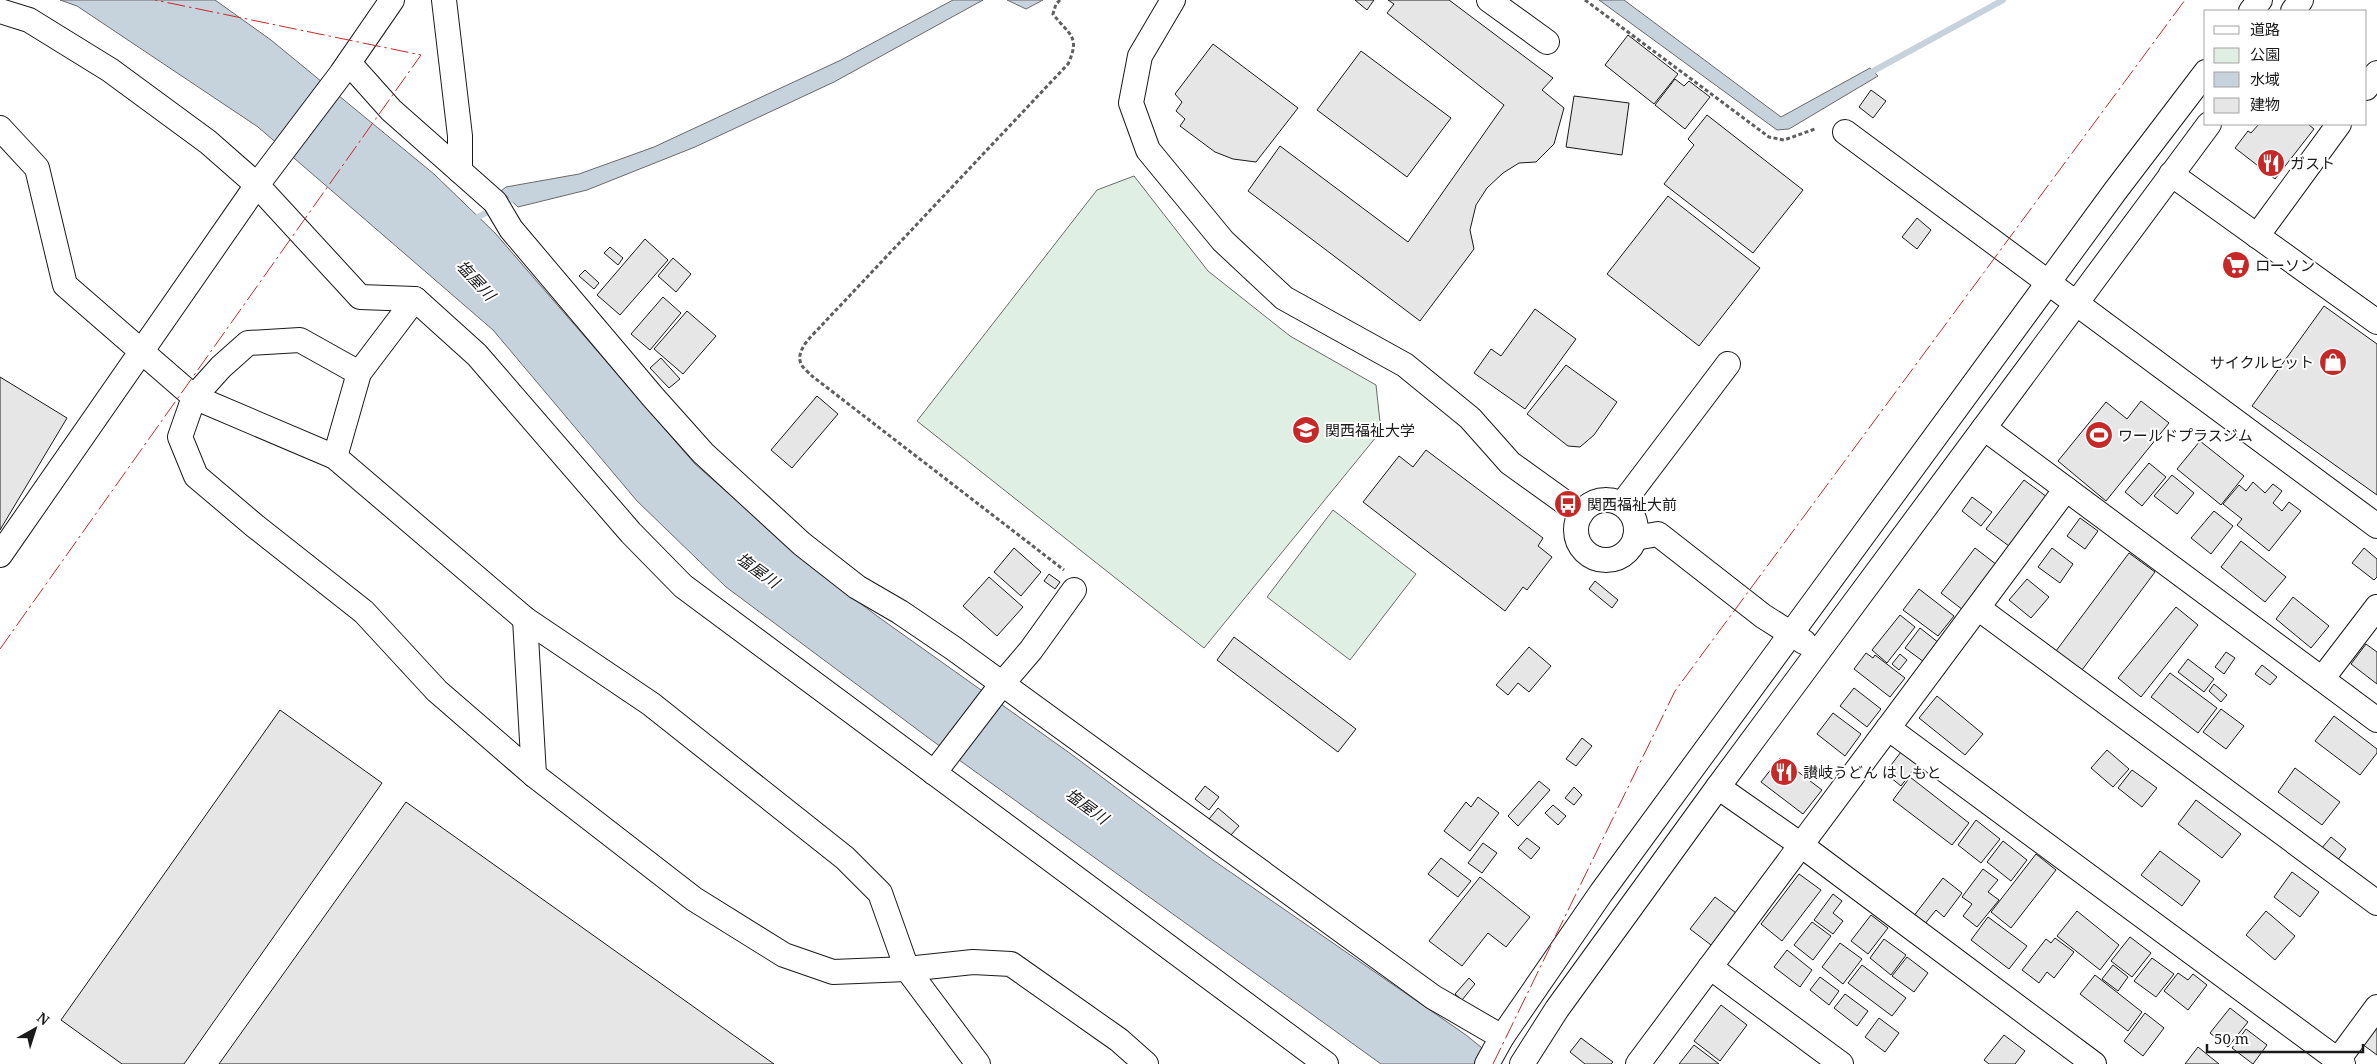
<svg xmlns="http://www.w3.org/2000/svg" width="2377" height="1064" font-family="'Noto Serif','Noto Sans JP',serif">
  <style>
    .green { fill: #e0efe3; stroke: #6a6a6a }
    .water { fill: #c6d2dc; stroke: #6a6a6a }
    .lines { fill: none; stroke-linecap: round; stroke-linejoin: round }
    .stream { stroke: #c6d2dc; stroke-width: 6 }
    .building { fill: #e6e6e6; stroke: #1a1a1a }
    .minor-casing { stroke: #1a1a1a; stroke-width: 26 }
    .path { stroke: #5f5f5f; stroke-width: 3; stroke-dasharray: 4 2.5; stroke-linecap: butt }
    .minor { stroke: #fff; stroke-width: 24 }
    .power { stroke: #c62828; stroke-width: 1; stroke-dasharray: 18 4 2.5 4; stroke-linecap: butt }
    .labels { text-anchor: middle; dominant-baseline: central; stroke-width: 4; stroke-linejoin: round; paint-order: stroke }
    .poi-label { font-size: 15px; fill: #1a1a1a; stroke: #fff; text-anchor: start }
    .water-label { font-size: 16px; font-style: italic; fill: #1a1a1a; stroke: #fff }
  </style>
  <rect width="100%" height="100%" fill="#fff"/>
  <g class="green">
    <path d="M1134,176L1208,271L1290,336L1376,385L1381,431L1204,648L917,421L1097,190Z"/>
    <path d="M1333,510L1416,574L1350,660L1267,597Z"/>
  </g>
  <g class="water">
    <path d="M60,0H215L271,40L434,174L495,233L695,464L810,565L877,616L1071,754L1210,858L1466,1035L1502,1064H1381L930,739L726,587L637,501L493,330L258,127L77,6Z"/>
    <path d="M953,0H983L834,82L695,147L587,190L518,207L501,191L506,187L579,174L654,147L841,60Z"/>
    <path d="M1007,0H1043L1026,9Z"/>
    <path d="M1599,0H1624L1781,117L1870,68L1878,76L1789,129L1777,130Z"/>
  </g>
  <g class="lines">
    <g class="stream">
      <path d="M1866,75L2003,0"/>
      <path d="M470,221L517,197"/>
    </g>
  </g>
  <g class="building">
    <path d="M1355,0H1374L1367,10Z"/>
    <path d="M1388,0H1449L1553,78L1542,90L1564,108L1554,144L1536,162L1519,163L1503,173L1487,188L1476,205L1470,230L1474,249L1420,321L1248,191L1280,146L1408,242L1504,105L1387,13L1394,4Z"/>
    <path d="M1628,35L1678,74L1654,104L1605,65Z"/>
    <path d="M1213,44L1298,108L1256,162L1233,159L1215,152L1180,126L1185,119L1176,111L1182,102L1175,94Z"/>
    <path d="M1361,51L1451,118L1407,177L1317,110Z"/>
    <path d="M1675,79L1684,86L1689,81L1710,97L1685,129L1655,105Z"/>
    <path d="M1871,90L1886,101L1873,118L1859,107Z"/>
    <path d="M1574,96L1629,103L1622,155L1566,147Z"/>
    <path d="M1707,115L1803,190L1753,253L1664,184L1694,145L1688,139Z"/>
    <path d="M2259,124H2308L2314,129L2275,179L2235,148L2248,131L2251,133Z"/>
    <path d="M1668,196L1760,268L1699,346L1607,274Z"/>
    <path d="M1917,218L1931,230L1917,249L1902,237Z"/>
    <path d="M645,239L668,260L620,315L597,295Z"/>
    <path d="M610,247L623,258L618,265L604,253Z"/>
    <path d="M673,258L691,274L676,292L658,276Z"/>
    <path d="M585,270L599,283L594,289L579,276Z"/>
    <path d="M663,297L681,313L650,350L631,334Z"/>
    <path d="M2324,306L2377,344V495L2252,406Z"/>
    <path d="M1535,309L1576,339L1525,409L1474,373L1491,349L1501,356Z"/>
    <path d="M687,311L716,336L683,374L654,349Z"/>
    <path d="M661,358L680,379L669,388L650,368Z"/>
    <path d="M1566,365L1617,402L1594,435L1580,447L1568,446L1527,414Z"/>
    <path d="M0,377L67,418L0,530Z"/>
    <path d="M817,396L838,414L792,468L771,450Z"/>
    <path d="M2141,401L2169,423L2106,501L2058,461L2106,402L2127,419Z"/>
    <path d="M2200,441L2244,476L2221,505L2177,469Z"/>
    <path d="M1426,450L1543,538L1538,546L1552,557L1527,590L1523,587L1505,611L1363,502L1399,456L1413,467Z"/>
    <path d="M2149,463L2166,477L2142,506L2125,492Z"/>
    <path d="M2172,475L2194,493L2177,514L2154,496Z"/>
    <path d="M2024,480L2047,497L2009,546L1986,529Z"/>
    <path d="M2253,482L2265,493L2273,484L2282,491L2273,503L2282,511L2289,502L2301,511L2269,551L2237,525L2242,519L2223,504L2239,485L2246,491Z"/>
    <path d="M1972,497L1992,512L1981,526L1962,511Z"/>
    <path d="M2214,511L2233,526L2211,554L2191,538Z"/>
    <path d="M2080,518L2098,531L2085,549L2067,536Z"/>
    <path d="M2241,541L2286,577L2265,602L2221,567Z"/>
    <path d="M1014,548L1041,572L1021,596L994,572Z"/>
    <path d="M1975,548L1997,565L1963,610L1941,593Z"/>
    <path d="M2052,548L2073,564L2060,583L2038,567Z"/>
    <path d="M2364,548L2377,559V577L2374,580L2352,563Z"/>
    <path d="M2129,553L2155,572L2082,670L2056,651Z"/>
    <path d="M1049,574L1060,582L1055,589L1044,581Z"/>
    <path d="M989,577L1023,607L997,636L963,606Z"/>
    <path d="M2027,579L2049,597L2031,618L2009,600Z"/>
    <path d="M1595,581L1618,600L1612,608L1589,589Z"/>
    <path d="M1919,589L1954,616L1938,636L1903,610Z"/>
    <path d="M2293,597L2329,626L2311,648L2276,619Z"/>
    <path d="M2176,607L2198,625L2141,697L2118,678Z"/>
    <path d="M1900,615L1915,627L1887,663L1872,650Z"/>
    <path d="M1920,628L1939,643L1924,662L1905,648Z"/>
    <path d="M1234,637L1356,729L1338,752L1217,660Z"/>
    <path d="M2366,644L2377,652V684L2351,664Z"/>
    <path d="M1529,647L1551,666L1529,692L1518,683L1508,695L1496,685Z"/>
    <path d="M2226,652L2235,658L2224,674L2215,667Z"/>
    <path d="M1866,653L1873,658L1875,655L1905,678L1890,697L1854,669Z"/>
    <path d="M1900,654L1907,660L1899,670L1892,664Z"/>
    <path d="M2188,659L2214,679L2204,692L2178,672Z"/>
    <path d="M2262,665L2277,677L2270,685L2255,674Z"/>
    <path d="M2170,673L2217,708L2198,733L2151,697Z"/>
    <path d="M2214,684L2227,695L2221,702L2209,691Z"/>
    <path d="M1854,688L1881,709L1867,727L1840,706Z"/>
    <path d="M1937,696L1983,734L1965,755L1919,718Z"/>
    <path d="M2221,709L2244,726L2226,749L2203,732Z"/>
    <path d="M280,710L382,783L184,1064H122L61,1020Z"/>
    <path d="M1833,713L1861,734L1845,756L1817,734Z"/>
    <path d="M2334,716L2377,749V753L2360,775L2315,741Z"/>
    <path d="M1582,738L1592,746L1576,766L1566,759Z"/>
    <path d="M1904,748L1920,761L1901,786L1885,773Z"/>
    <path d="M2107,750L2129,769L2113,787L2091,768Z"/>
    <path d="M1780,758L1822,790L1803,814L1761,782Z"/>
    <path d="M2295,768L2340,802L2322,825L2278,792Z"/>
    <path d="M2132,770L2157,788L2142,807L2118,788Z"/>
    <path d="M1910,777L1969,823L1952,845L1893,800Z"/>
    <path d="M1539,781L1550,790L1518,826L1508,816Z"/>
    <path d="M1205,786L1219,797L1209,810L1195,799Z"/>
    <path d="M1574,787L1582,795L1574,805L1565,798Z"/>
    <path d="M1478,797L1499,813L1470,851L1444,831L1466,802L1471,807Z"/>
    <path d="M2196,800L2241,834L2222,858L2178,824Z"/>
    <path d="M406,802L774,1064H219Z"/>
    <path d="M1553,805L1566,816L1558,825L1545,813Z"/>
    <path d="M1218,808L1239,826L1230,836L1209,819Z"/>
    <path d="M1976,820L2000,839L1981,863L1958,845Z"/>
    <path d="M2331,837L2346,849L2337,861L2321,849Z"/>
    <path d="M1527,838L1540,848L1531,859L1518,848Z"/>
    <path d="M2003,841L2027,860L2011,881L1987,862Z"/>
    <path d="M1483,843L1497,853L1482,873L1468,863Z"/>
    <path d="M2160,851L2200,881L2182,906L2141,875Z"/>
    <path d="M2036,854L2056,870L2011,928L1991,912Z"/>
    <path d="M1441,858L1471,881L1458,897L1428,874Z"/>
    <path d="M1983,869L1998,880L1988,892L1999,900L1977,927L1963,916L1972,904L1962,897Z"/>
    <path d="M2292,872L2319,892L2300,917L2274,897Z"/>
    <path d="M1799,874L1821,890L1782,941L1761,924Z"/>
    <path d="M1480,877L1530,917L1506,947L1488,933L1462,966L1429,941Z"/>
    <path d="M1943,878L1962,893L1944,917L1936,910L1924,925L1913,917Z"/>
    <path d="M1833,894L1842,901L1833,913L1843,921L1833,934L1814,920Z"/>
    <path d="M1715,897L1740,916L1715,948L1690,929Z"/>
    <path d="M2077,911L2119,945L2100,970L2057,936Z"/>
    <path d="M2266,911L2295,936L2275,960L2246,935Z"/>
    <path d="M1871,915L1888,928L1868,954L1851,941Z"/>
    <path d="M1988,917L2027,946L2009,969L1971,940Z"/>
    <path d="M1812,922L1831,936L1813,960L1794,945Z"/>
    <path d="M2130,937L2151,953L2132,977L2111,961Z"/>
    <path d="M2055,938L2074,952L2054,978L2047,972L2039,983L2022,970L2046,939L2051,943Z"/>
    <path d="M1884,939L1906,955L1891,975L1870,958Z"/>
    <path d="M1840,943L1862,959L1843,984L1822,967Z"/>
    <path d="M1787,950L1812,970L1800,987L1774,967Z"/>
    <path d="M1907,957L1928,973L1914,992L1892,976Z"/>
    <path d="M2152,958L2174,974L2156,997L2134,981Z"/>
    <path d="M1862,965L1906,998L1892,1016L1848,983Z"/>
    <path d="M2113,965L2128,977L2118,991L2102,979Z"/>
    <path d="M2178,973L2188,980L2193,974L2207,985L2188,1010L2164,991Z"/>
    <path d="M2095,975L2142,1012L2128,1031L2080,994Z"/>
    <path d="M1820,977L1839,991L1829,1005L1810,990Z"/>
    <path d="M1469,978L1475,984L1462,1000L1455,994Z"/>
    <path d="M1845,994L1868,1011L1857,1026L1834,1008Z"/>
    <path d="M1721,1005L1747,1025L1720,1061L1694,1041Z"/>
    <path d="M2230,1008L2248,1022L2228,1047L2210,1033Z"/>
    <path d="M2145,1013L2164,1028L2143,1056L2124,1041Z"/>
    <path d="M1879,1018L1899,1033L1885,1052L1865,1037Z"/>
    <path d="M2377,1026V1055L2362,1044Z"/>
    <path d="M2246,1029L2267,1045L2253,1064L2232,1048Z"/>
    <path d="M2004,1035L2025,1051L2015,1064H1989L1984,1060Z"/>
    <path d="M1581,1038L1613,1062L1611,1064H1585L1570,1052Z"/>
    <path d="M1694,1045L1719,1064H1679Z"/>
    <path d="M2198,1047L2219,1064H2185Z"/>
  </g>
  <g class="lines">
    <g class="minor-casing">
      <g id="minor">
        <path d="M444,0L460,136V171"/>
        <path d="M1173,0L1140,56L1131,103L1148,150L1223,241L1284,298L1405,365L1470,418L1510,463L1581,514"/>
        <path d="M1489,0L1547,42"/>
        <path d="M0,11L29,20L110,70L208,142L257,185L360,297L415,299L477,355L631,533L683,586L1326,1064"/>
        <path d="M2251,11L2260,0"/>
        <path d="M2293,11L2301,0"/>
        <path d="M349,63L391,110L495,202L511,229L653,397L703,453L802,544L857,587L900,612L953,648L1433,997L1502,1037"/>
        <path d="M2366,88L2377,73"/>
        <path d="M0,128L37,168L65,285L194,397L335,457L525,619L651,704L845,858L880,893L907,969L978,1064"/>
        <path d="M1845,132L2377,526"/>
        <path d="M2171,174L2377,322"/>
        <path d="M2257,236L2339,124"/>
        <path d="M359,373L300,340L248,343L221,367L194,397L180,437L196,476L255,526L364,612L437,691L534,775L694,899L784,955L833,972L907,969L973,962L1011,964L1119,1040L1146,1064"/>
        <path d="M1984,428L2377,720"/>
        <path d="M335,457L359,373L415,299"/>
        <circle cx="1606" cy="530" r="30"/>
        <path d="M1622,504L1728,364"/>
        <path d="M1635,538L1658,534L1763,616L1804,642"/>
        <path d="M0,555L257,185L341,74L392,0"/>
        <path d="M1978,608L2377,903"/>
        <path d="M525,619L534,775"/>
        <path d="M2322,679L2377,607"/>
        <path d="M1888,728L2343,1064"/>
        <path d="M934,773L1002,684L1031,650L1074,590"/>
        <path d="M1718,787L1801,845L2094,1064"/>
        <path d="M1710,967L1841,1064"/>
        <path d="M1487,1064L1502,1037L1601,893L2116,190L2206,72"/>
        <path d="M1522,1064L1557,1009L1718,787L2209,124"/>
        <path d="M1638,1064L2066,489"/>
        <path d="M2335,1064L2377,1007"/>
      </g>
    </g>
    <g class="path">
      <path d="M1060,0L1056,4L1053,14C1069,35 1081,36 1068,64L821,326C812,336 795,350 801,364C803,368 809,373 812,376L1064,570"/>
      <path d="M1585,0L1769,137L1784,140L1815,129"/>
    </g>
    <use href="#minor" class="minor"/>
    <g class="power">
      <path d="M0,649L421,55L155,0"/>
      <path d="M1493,1064L1675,691L2185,0"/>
    </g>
  </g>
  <defs>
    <g id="restaurant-disc" transform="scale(1.4375)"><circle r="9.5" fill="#c62828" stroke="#fff"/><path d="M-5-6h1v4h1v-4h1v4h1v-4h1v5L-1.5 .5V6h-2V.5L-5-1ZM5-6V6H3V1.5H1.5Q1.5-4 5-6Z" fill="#fff"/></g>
    <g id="supermarket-disc" transform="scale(1.4375)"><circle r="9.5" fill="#c62828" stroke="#fff"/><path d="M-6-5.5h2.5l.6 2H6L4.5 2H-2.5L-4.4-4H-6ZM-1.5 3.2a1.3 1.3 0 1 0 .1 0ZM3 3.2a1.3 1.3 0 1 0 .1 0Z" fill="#fff"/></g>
    <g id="shop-disc" transform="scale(1.4375)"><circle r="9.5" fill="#c62828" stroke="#fff"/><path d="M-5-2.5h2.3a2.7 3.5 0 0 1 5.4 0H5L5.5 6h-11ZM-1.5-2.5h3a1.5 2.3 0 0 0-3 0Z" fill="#fff"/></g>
    <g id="university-disc" transform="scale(1.4375)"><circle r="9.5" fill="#c62828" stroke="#fff"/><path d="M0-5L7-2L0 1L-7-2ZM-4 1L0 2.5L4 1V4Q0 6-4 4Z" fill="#fff"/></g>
    <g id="stadium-disc" transform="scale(1.4375)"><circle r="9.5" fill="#c62828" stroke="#fff"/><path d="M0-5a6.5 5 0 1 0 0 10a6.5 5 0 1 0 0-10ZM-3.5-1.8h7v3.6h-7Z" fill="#fff"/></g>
    <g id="bus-disc" transform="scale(1.4375)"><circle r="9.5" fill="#c62828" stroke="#fff"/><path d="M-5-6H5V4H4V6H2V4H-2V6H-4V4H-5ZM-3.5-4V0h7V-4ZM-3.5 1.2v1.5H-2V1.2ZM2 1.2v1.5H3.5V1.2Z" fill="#fff"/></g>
  </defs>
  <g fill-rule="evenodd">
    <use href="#restaurant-disc" x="2271" y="163"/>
    <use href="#supermarket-disc" x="2236" y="265"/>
    <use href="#shop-disc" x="2333" y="362"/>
    <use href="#university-disc" x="1306" y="430"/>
    <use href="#stadium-disc" x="2099" y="435"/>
    <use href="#bus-disc" x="1568" y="504"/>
    <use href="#restaurant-disc" x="1784" y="772"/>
  </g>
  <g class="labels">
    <g class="poi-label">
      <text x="2290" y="163">ガスト</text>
      <text x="2255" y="265">ローソン</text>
      <text x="2314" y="362" text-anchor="end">サイクルヒット</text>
      <text x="1325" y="430">関西福祉大学</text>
      <text x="2118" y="435">ワールドプラスジム</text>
      <text x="1587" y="504">関西福祉大前</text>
      <text x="1803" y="772">讃岐うどん はしもと</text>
    </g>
    <g class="water-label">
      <text transform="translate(476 280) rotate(47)">塩屋川</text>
      <text transform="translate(758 570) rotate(36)">塩屋川</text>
      <text transform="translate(1087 806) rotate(36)">塩屋川</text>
    </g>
  </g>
  <rect x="2204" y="10" width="162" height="115" fill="#ffffff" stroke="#a3a3a3"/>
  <rect x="2214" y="26" width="25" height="8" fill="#ffffff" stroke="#a3a3a3"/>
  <text x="2250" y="35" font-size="15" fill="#1a1a1a">道路</text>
  <rect x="2214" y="48" width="25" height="15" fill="#e0efe3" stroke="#a3a3a3"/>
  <text x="2250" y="60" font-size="15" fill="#1a1a1a">公園</text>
  <rect x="2214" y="72" width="25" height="15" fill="#c6d2dc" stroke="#a3a3a3"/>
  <text x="2250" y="85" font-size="15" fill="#1a1a1a">水域</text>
  <rect x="2214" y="98" width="25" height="15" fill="#e6e6e6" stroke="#a3a3a3"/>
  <text x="2250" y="110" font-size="15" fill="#1a1a1a">建物</text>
  <g transform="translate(35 1029) rotate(39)" stroke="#ffffff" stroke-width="4" paint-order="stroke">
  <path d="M0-4L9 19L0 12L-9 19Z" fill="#1a1a1a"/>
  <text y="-8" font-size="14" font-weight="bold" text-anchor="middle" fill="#1a1a1a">N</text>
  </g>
  <path d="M2207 1044v8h156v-8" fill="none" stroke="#1a1a1a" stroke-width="2.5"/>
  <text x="2214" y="1044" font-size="15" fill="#1a1a1a" stroke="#ffffff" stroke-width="4" paint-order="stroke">50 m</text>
</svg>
